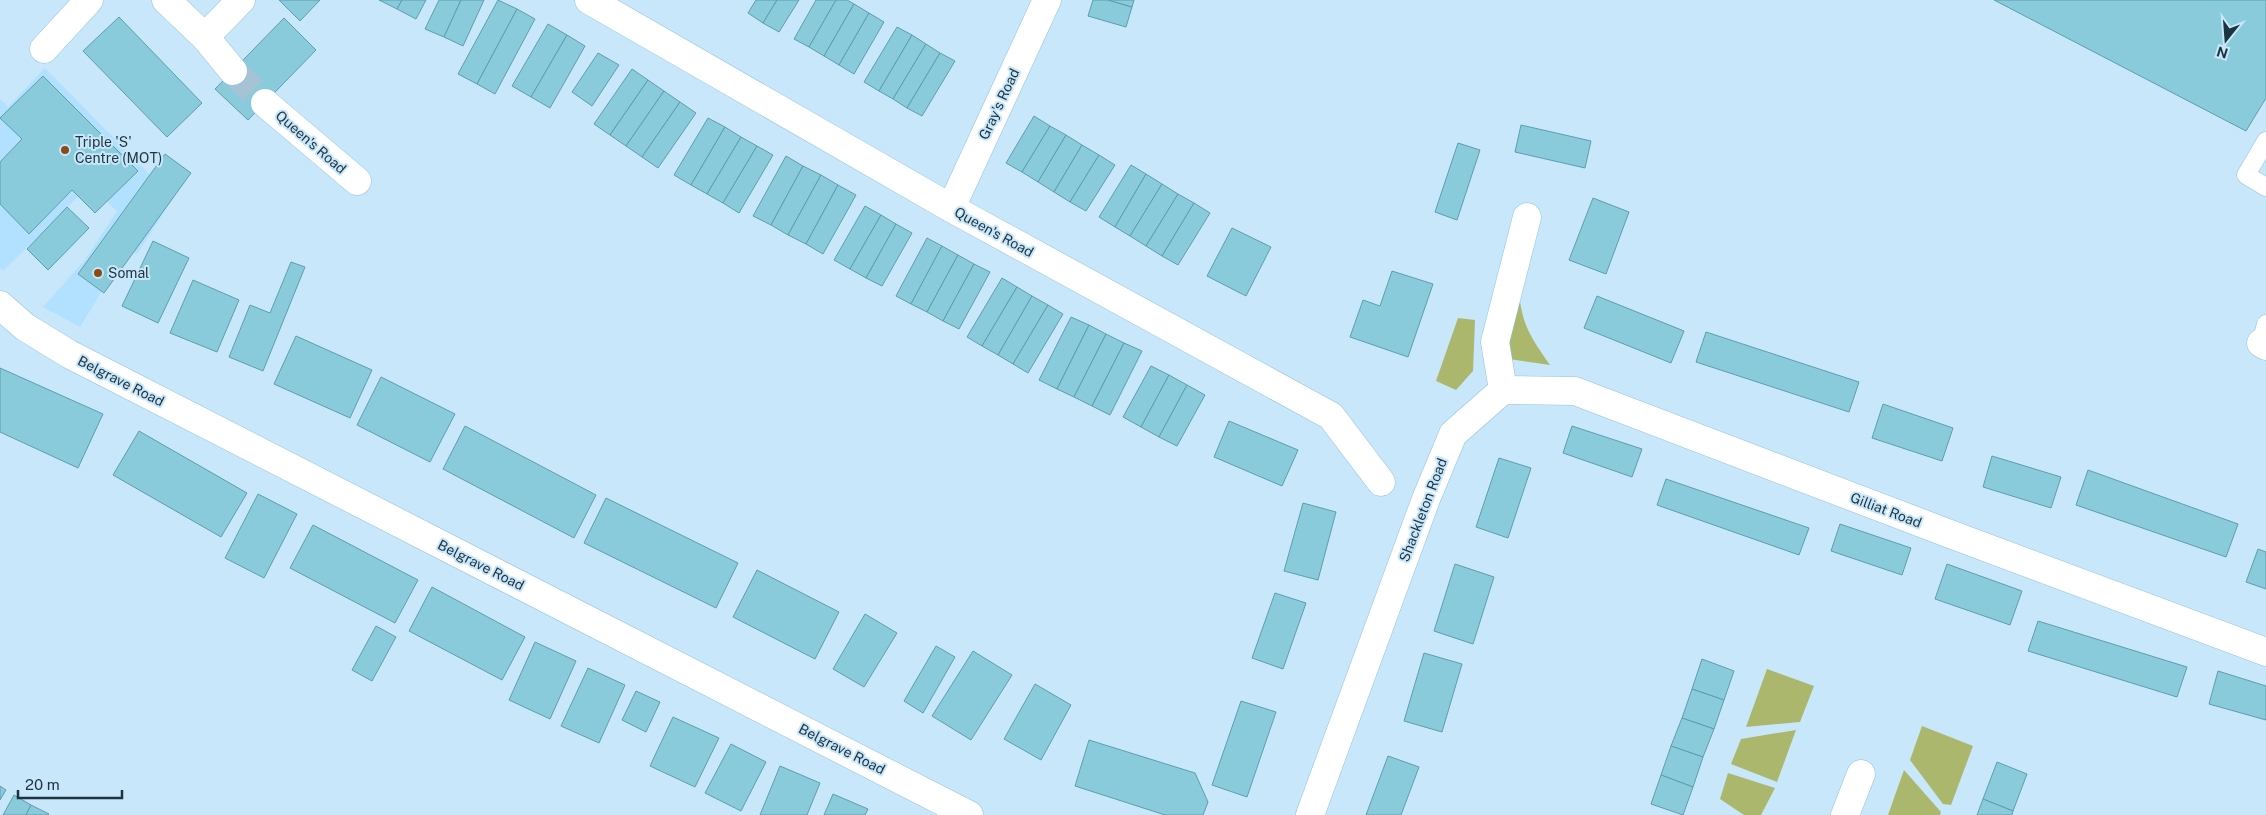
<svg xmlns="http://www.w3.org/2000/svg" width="2266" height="815" font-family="'Public Sans',sans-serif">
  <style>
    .built { fill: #b1e1fe }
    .green { fill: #acb76e }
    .building { fill: #89cadb; stroke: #5d9eae }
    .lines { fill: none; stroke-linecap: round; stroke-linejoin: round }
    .street-tunnel { stroke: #a6c3d5; stroke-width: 28; stroke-dasharray: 28 14; stroke-linecap: butt }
    .lane-casing { stroke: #8fc2e2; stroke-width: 19 }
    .street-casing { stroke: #8fc2e2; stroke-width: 29 }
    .lane { stroke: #fff; stroke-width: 18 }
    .street { stroke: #fff; stroke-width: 28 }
    .poi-dot { fill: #8b4b14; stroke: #c8e7fa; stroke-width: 2 }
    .labels { text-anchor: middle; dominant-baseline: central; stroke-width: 4; stroke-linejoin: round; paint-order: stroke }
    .street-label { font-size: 14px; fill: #1e3340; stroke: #c8e7fa }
    .poi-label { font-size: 14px; fill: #1e3340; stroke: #c8e7fa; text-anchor: start }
  </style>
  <rect width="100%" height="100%" fill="#c8e7fa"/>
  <path class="built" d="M45,68L151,176L183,183L137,254L127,250L80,327L43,307L85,260L117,211L89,186L3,271L0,268V99L8,107Z"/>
  <g class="green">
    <path d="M1518,285C1522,325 1528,333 1550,365L1502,358Z"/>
    <path d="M1458,318L1475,320L1473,371L1456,390L1436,381Z"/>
    <path d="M1767,669L1814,686L1800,722L1746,727Z"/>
    <path d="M1922,726L1973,746L1951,805L1943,804L1910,760Z"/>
    <path d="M1796,730L1777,782L1731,764L1741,739Z"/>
    <path d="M1904,770L1941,812L1940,815H1888Z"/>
    <path d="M1728,773L1775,788L1761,815H1744L1720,799Z"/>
  </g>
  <g class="building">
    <path d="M279,0H320L300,21Z"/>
    <path d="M379,0H402L397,9Z"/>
    <path d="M402,0H426L416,19L397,9Z"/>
    <path d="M439,0H461L444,37L425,29Z"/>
    <path d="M461,0H484L463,46L444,37Z"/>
    <path d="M498,0L517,9L477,84L458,74Z"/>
    <path d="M756,0H777L763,23L748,13Z"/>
    <path d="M777,0H799L779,32L763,23Z"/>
    <path d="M816,0H836L809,47L794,39Z"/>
    <path d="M836,0H847L854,4L824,56L809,47Z"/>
    <path d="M1093,0H1108L1132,7L1126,27L1088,16Z"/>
    <path d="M1108,0H1134L1132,7Z"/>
    <path d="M1994,0H2266V98L2246,131Z"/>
    <path d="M854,4L869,13L839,65L824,56Z"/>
    <path d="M517,9L535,19L495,94L477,84Z"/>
    <path d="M869,13L884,22L854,74L839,65Z"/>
    <path d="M119,17L202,103L167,137L83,51Z"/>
    <path d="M284,18L316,50L248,120L215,89Z"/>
    <path d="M548,24L567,35L531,97L512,86Z"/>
    <path d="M897,27L912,35L879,91L864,82Z"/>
    <path d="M567,35L585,46L550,108L531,97Z"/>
    <path d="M912,35L926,44L893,99L879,91Z"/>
    <path d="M926,44L940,53L907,108L893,99Z"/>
    <path d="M598,53L619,65L592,106L572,92Z"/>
    <path d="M940,53L955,61L922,116L907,108Z"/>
    <path d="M632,69L648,80L610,135L594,124Z"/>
    <path d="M43,76L138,171L95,213L72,190L29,234L0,204V162L22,139L0,118Z"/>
    <path d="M648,80L664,91L626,146L610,135Z"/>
    <path d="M664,91L680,102L642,157L626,146Z"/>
    <path d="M680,102L696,113L658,168L642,157Z"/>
    <path d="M1034,116L1050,126L1022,172L1006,163Z"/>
    <path d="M708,118L725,127L691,185L674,175Z"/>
    <path d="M1521,125L1591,141L1585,168L1515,152Z"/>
    <path d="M1050,126L1066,135L1038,182L1022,172Z"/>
    <path d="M725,127L741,137L707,194L691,185Z"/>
    <path d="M1066,135L1082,145L1054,192L1038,182Z"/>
    <path d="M741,137L757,146L723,203L707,194Z"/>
    <path d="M1458,143L1480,150L1457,220L1435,212Z"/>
    <path d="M1082,145L1099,155L1070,202L1054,192Z"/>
    <path d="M757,146L773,155L739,213L723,203Z"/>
    <path d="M165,154L191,173L104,293L78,274Z"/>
    <path d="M1099,155L1115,165L1086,211L1070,202Z"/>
    <path d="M786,156L803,166L771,225L753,216Z"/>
    <path d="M1131,165L1146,174L1115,227L1099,217Z"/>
    <path d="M803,166L821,175L788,235L771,225Z"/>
    <path d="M1146,174L1162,184L1130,236L1115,227Z"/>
    <path d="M821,175L838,185L806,244L788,235Z"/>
    <path d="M1162,184L1178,194L1146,246L1130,236Z"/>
    <path d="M838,185L856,195L823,254L806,244Z"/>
    <path d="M1178,194L1194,203L1162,256L1146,246Z"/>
    <path d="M1593,198L1629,212L1606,274L1569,260Z"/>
    <path d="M1194,203L1210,213L1178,265L1162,256Z"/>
    <path d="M865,206L881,215L850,269L834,260Z"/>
    <path d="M67,207L89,228L48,270L27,249Z"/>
    <path d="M881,215L896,224L866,278L850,269Z"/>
    <path d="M896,224L912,233L882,286L866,278Z"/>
    <path d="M1232,228L1271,247L1246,296L1207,276Z"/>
    <path d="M927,238L942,246L911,304L896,296Z"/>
    <path d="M153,241L189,258L158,323L122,306Z"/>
    <path d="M942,246L958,255L927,312L911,304Z"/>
    <path d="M958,255L974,264L943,321L927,312Z"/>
    <path d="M291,262L305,267L263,371L229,357L250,305L270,313Z"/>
    <path d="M974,264L990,272L959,329L943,321Z"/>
    <path d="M1392,271L1433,284L1408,357L1350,337L1363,300L1380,306Z"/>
    <path d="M1002,278L1017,287L982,346L967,337Z"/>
    <path d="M193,280L239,300L217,352L170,333Z"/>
    <path d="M1017,287L1032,296L998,355L982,346Z"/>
    <path d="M1032,296L1048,305L1013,364L998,355Z"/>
    <path d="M1597,296L1684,331L1671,363L1584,328Z"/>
    <path d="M1048,305L1063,314L1028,373L1013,364Z"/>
    <path d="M1071,317L1089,325L1057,389L1039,380Z"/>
    <path d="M1089,325L1106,334L1074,397L1057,389Z"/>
    <path d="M1706,332L1859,382L1849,412L1696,362Z"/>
    <path d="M1106,334L1124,343L1092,406L1074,397Z"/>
    <path d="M296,336L372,370L350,418L274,384Z"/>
    <path d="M1124,343L1142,351L1110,415L1092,406Z"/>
    <path d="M1151,366L1169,375L1141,427L1123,417Z"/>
    <path d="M0,368L103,414L78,468L0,432Z"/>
    <path d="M1169,375L1187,385L1159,437L1141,427Z"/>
    <path d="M381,377L455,414L430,462L357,425Z"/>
    <path d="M1187,385L1205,395L1177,446L1159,437Z"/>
    <path d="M1883,404L1953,428L1942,461L1872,438Z"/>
    <path d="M1229,421L1298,450L1282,486L1214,457Z"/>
    <path d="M465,426L596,495L574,538L443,469Z"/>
    <path d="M1572,426L1642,449L1632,477L1563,453Z"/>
    <path d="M139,431L247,493L221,537L113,475Z"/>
    <path d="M1992,456L2061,477L2051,508L1983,487Z"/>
    <path d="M1499,458L1531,468L1508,538L1476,527Z"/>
    <path d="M2088,470L2238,524L2226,557L2076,505Z"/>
    <path d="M1666,479L1809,528L1799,555L1657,505Z"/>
    <path d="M258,494L297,514L264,578L225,558Z"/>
    <path d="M606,498L738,563L716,608L584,543Z"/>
    <path d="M1303,503L1336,512L1318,580L1284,571Z"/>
    <path d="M1840,524L1911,548L1902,575L1831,551Z"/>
    <path d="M313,525L418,580L395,623L290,568Z"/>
    <path d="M2258,549L2266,552V589L2246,582Z"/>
    <path d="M1455,564L1494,577L1473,644L1434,631Z"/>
    <path d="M1947,564L2022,591L2010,625L1935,599Z"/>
    <path d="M757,570L839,612L815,659L733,617Z"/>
    <path d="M432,587L525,637L502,680L409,631Z"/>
    <path d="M1275,593L1306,603L1283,669L1252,658Z"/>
    <path d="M865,614L897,633L864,687L833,669Z"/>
    <path d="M2038,621L2187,667L2177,697L2028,651Z"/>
    <path d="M376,626L396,637L372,681L352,670Z"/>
    <path d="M535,642L576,661L550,719L509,700Z"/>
    <path d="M936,646L955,657L923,713L904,701Z"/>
    <path d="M973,651L1012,675L971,740L932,716Z"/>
    <path d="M1424,653L1462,664L1442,732L1404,721Z"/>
    <path d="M1702,659L1734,671L1724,700L1692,689Z"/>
    <path d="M588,668L625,685L599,743L561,726Z"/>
    <path d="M2218,671L2266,686V720L2209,704Z"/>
    <path d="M1035,684L1071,705L1041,760L1004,739Z"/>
    <path d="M1692,689L1724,700L1714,729L1682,718Z"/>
    <path d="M636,691L660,702L646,732L622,720Z"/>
    <path d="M1241,701L1276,712L1247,797L1212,785Z"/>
    <path d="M673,717L719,738L695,787L650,766Z"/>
    <path d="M1682,718L1714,729L1703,757L1671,746Z"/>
    <path d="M1089,740L1195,773L1208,802L1203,815H1165L1075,786Z"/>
    <path d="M731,744L766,762L741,811L705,793Z"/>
    <path d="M1671,746L1703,757L1693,787L1661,775Z"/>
    <path d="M1388,756L1419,767L1401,815H1366Z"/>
    <path d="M1997,762L2027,774L2013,811L1983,799Z"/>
    <path d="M780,766L820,783L807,815H760Z"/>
    <path d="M1661,775L1693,787L1683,815L1651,804Z"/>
    <path d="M0,786L6,790L0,800Z"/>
    <path d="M833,794L868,809L865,815H824Z"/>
    <path d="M14,795L31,805L26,815H3Z"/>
    <path d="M1983,799L2013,811L2012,815H1977Z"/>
    <path d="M31,805L49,814L48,815H26Z"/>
  </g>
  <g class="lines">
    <path class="street-tunnel" d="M233,71L265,103"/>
    <g class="lane-casing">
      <g id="lane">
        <path d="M2266,141L2246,175L2266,187"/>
        <path d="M2261,343L2266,324"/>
      </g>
    </g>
    <g class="street-casing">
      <g id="street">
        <path d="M166,0L205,37L241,0"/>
        <path d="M589,0L951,208L1331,416L1381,482"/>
        <path d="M205,37L233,71"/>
        <path d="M44,49L89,0"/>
        <path d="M265,103L357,181"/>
        <path d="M951,208L1047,0"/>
        <path d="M0,305L25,327L69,354L969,815"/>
        <path d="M2261,343L2266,346"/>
        <path d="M1503,390L1575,391L1950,534L2266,652"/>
        <path d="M1503,390L1495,342L1527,217"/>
        <path d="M1310,815L1426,499L1453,434L1503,390"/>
        <path d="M1845,815L1861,774"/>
      </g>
    </g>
    <use href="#lane" class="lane"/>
    <use href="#street" class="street"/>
  </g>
  <g class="poi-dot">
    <circle cx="65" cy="150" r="5"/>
    <circle cx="98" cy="273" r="5"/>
  </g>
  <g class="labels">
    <g class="street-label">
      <text transform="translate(999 104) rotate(-65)">Gray's Road</text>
      <text transform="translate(311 142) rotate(41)">Queen's Road</text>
      <text transform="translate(994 232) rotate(29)">Queen's Road</text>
      <text transform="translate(121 381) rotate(27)">Belgrave Road</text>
      <text transform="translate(1423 510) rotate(-69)">Shackleton Road</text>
      <text transform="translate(1886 510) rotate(21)">Gilliat Road</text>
      <text transform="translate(481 565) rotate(27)">Belgrave Road</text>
      <text transform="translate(842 749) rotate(27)">Belgrave Road</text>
    </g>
    <g class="poi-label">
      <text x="75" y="142">Triple 'S'<tspan x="75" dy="16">Centre (MOT)</tspan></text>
      <text x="108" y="273">Somal</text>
    </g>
  </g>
  <g transform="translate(2226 40) rotate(197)" stroke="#c8e7fa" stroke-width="4" paint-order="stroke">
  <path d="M0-4L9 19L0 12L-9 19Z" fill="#1e3340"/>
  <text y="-8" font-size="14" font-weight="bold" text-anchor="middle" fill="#1e3340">N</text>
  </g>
  <path d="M18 790v8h104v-8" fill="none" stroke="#1e3340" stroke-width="2.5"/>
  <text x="25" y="790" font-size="15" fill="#1e3340" stroke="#c8e7fa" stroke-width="4" paint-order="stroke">20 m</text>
</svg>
